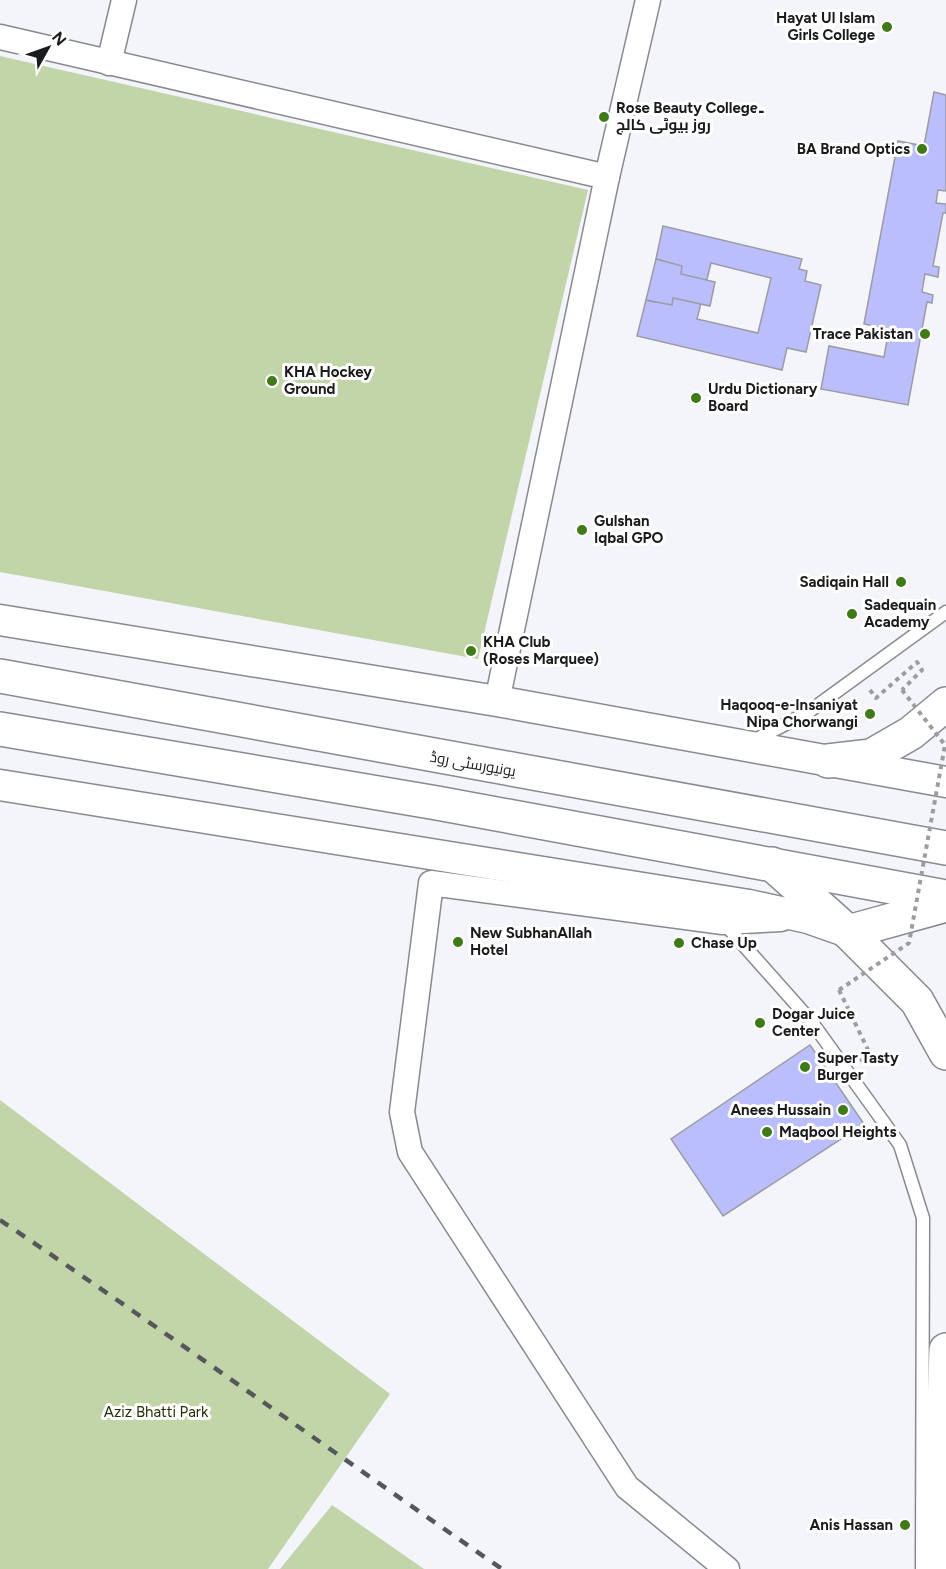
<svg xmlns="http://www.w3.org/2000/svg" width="946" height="1569" font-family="Figtree,Cairo,sans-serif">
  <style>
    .green { fill: #c1d5a9 }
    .building { fill: #bbbefc; stroke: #9c9ca2; stroke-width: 1.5; fill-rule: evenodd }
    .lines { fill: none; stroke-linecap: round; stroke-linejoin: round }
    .service-casing { stroke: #888a8f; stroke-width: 15 }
    .minor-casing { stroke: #888a8f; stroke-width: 27 }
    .tertiary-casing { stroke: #888a8f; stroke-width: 33 }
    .primary-casing { stroke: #888a8f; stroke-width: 36 }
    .path { stroke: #9c9da1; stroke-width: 4; stroke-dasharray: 4.5 4.5; stroke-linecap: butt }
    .service { stroke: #fff; stroke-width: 12 }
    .minor { stroke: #fff; stroke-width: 24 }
    .tertiary { stroke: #fff; stroke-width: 30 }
    .primary { stroke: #fff; stroke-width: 33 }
    .rail { stroke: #56575a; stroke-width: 4.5; stroke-dasharray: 10 10; stroke-linecap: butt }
    .path-bridge { stroke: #9c9da1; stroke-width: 4; stroke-dasharray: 4.5 4.5; stroke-linecap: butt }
    .poi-dot { fill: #3f7b14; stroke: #fff; stroke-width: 2 }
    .labels { text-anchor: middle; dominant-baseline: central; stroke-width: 6; stroke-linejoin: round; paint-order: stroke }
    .poi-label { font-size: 15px; font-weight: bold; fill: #1a1b1d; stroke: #fff; text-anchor: start }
    .street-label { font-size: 15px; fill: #1a1b1d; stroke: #fff }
    .park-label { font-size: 15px; fill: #223204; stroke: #fff }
  </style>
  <rect width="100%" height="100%" fill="#f3f5fa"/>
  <g class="green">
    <path d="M0,56L588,190L478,659L0,572Z"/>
    <path d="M0,1100L390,1394L268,1569H0Z"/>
    <path d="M332,1505L424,1569H280Z"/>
  </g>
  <g class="building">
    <path d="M934,92L946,95V191L938,190L936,203L946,204V213H943L933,266L939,267L938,277L925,274L922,292L933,295L932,303L927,302L908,405L821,389L829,346L884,357L889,329L864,324L898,141L924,146Z"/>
    <path d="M663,226L802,259L799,269L807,271L805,281L821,285L806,352L787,348L782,370L637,336L646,300L655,302L664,261L656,259ZM711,263L771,278L758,333L697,319Z"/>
    <path d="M656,259L682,266L681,274L715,282L710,306L673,298L672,305L646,300Z"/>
    <path d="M810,1045L864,1124L723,1216L671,1139Z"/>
  </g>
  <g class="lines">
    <g class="service-casing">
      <g id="service">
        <path d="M751,742L807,713L946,612"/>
        <path d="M723,922L811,1021L900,1145L923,1218L922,1569"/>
      </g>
    </g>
    <g class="minor-casing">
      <g id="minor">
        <path d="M0,37L607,177"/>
        <path d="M109,63L124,0"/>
        <path d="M497,701L607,177L648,0"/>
        <path d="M727,1569L627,1487L410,1152L402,1112L431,883L723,922L781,919"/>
      </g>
    </g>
    <g class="tertiary-casing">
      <g id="tertiary">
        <path d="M0,620L497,701L946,782"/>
        <path d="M0,785L749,905L808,918L845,931"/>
      </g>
    </g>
    <g class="primary-casing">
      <g id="primary">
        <path d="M0,676L946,848"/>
        <path d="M0,729L437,803L946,897"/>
        <path d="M828,761L871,756L911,733L946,704"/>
        <path d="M772,864L848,932L917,1001L946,1053"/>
        <path d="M848,932L946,905"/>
        <path d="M943,1569L942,1466L946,1350"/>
      </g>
    </g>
    <g class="path">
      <path d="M870,690L876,698L917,662L922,670L902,690"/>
      <path d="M839,990L870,1054L860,1061"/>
    </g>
    <use href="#service" class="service"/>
    <use href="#minor" class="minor"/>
    <use href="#tertiary" class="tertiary"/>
    <use href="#primary" class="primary"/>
    <path class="rail" d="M0,1220C169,1334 334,1453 502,1569"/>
    <path class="path-bridge" d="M839,990L909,943L945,745L902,690"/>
  </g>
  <g class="poi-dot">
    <circle cx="887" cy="27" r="6"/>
    <circle cx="604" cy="117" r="6"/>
    <circle cx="922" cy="149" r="6"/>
    <circle cx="925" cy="334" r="6"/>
    <circle cx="272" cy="381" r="6"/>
    <circle cx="696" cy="398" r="6"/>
    <circle cx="582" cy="530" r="6"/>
    <circle cx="901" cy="582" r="6"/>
    <circle cx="852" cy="614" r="6"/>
    <circle cx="471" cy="651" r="6"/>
    <circle cx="870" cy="714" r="6"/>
    <circle cx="458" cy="942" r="6"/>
    <circle cx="679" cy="943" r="6"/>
    <circle cx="760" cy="1023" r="6"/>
    <circle cx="805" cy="1067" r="6"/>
    <circle cx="843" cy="1110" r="6"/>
    <circle cx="767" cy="1132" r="6"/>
    <circle cx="905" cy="1525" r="6"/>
  </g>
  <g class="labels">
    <g class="poi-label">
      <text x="875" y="18" text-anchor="end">Hayat Ul Islam<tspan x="875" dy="17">Girls College</tspan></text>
      <text x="616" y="108">Rose Beauty College۔<tspan x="616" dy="17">روز بیوٹی کالج</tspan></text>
      <text x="910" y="149" text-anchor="end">BA Brand Optics</text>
      <text x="913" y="334" text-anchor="end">Trace Pakistan</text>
      <text x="284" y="372">KHA Hockey<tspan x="284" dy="17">Ground</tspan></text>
      <text x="708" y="389">Urdu Dictionary<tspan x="708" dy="17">Board</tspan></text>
      <text x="594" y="521">Gulshan<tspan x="594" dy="17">Iqbal GPO</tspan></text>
      <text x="889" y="582" text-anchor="end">Sadiqain Hall</text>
      <text x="864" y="605">Sadequain<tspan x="864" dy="17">Academy</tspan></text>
      <text x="483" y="642">KHA Club<tspan x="483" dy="17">(Roses Marquee)</tspan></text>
      <text x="858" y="705" text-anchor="end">Haqooq-e-Insaniyat<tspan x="858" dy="17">Nipa Chorwangi</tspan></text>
      <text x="470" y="933">New SubhanAllah<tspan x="470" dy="17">Hotel</tspan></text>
      <text x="691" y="943">Chase Up</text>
      <text x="772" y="1014">Dogar Juice<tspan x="772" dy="17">Center</tspan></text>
      <text x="817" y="1058">Super Tasty<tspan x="817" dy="17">Burger</tspan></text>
      <text x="831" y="1110" text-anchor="end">Anees Hussain</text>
      <text x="779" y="1132">Maqbool Heights</text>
      <text x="893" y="1525" text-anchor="end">Anis Hassan</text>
    </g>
    <g class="street-label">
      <text transform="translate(473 764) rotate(10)">یونیورسٹی روڈ</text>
    </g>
    <g class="park-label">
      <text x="156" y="1412">Aziz Bhatti Park</text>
    </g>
  </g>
  <g transform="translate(48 48) rotate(50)" stroke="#ffffff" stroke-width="4.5" paint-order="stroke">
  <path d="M0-4.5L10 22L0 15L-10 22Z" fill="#1a1b1d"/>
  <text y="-9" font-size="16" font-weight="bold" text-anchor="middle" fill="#1a1b1d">N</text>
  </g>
</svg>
